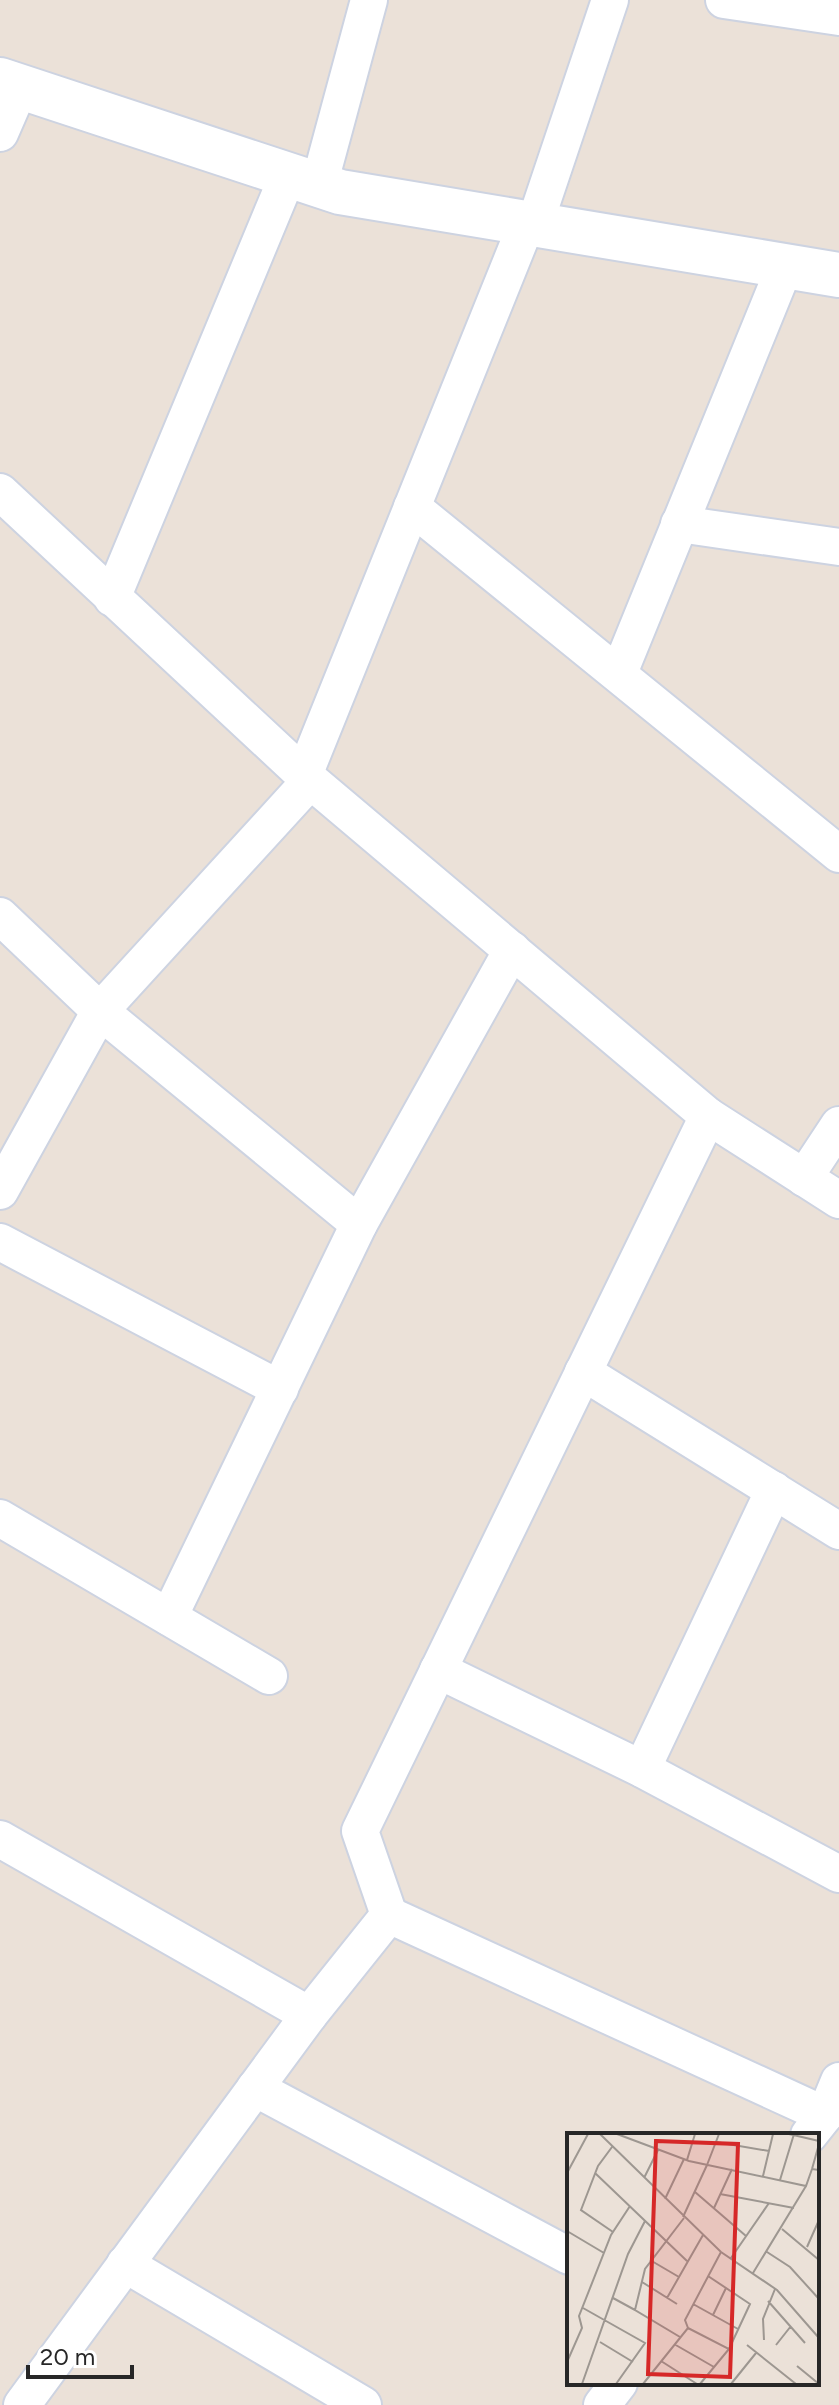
<svg xmlns="http://www.w3.org/2000/svg" width="839" height="2405" font-family="Figtree,sans-serif">
  <style>
    .lines { fill: none; stroke-linecap: round; stroke-linejoin: round }
    .minor-casing { stroke: #cdd3e1; stroke-width: 40 }
    .tertiary-casing { stroke: #cdd3e1; stroke-width: 48 }
    .minor { stroke: #fff; stroke-width: 36 }
    .tertiary { stroke: #fff; stroke-width: 44 }
    .inset-road { fill: none; stroke: #9d9791; stroke-width: 2 }
    .view { fill: #d62828; fill-opacity: 0.15; stroke: #d62828; stroke-width: 4 }
    .inset-edge { fill: none; stroke: #272727; stroke-width: 4 }
  </style>
  <rect width="100%" height="100%" fill="#ebe1d8"/>
  <g class="lines">
    <g class="minor-casing">
      <g id="minor">
        <path d="M724,0L839,17"/>
        <path d="M0,133L20,87"/>
        <path d="M319,185L369,0"/>
        <path d="M534,226L610,0"/>
        <path d="M0,492L304,775L708,1116L839,1200"/>
        <path d="M412,507L839,854"/>
        <path d="M679,524L839,547"/>
        <path d="M112,598L288,175"/>
        <path d="M619,673L785,266"/>
        <path d="M304,775L526,225"/>
        <path d="M0,916L100,1011L359,1224"/>
        <path d="M804,1178L839,1125"/>
        <path d="M0,1191L100,1011L310,781"/>
        <path d="M0,1242L280,1389"/>
        <path d="M583,1372L839,1531"/>
        <path d="M0,1518L269,1676"/>
        <path d="M169,1617L359,1224L512,950"/>
        <path d="M438,1670L642,1769L839,1874"/>
        <path d="M642,1769L774,1490"/>
        <path d="M0,1839L309,2015"/>
        <path d="M389,1915L825,2115L809,2135"/>
        <path d="M255,2088L569,2256"/>
        <path d="M825,2115L839,2081"/>
        <path d="M125,2264L363,2405"/>
        <path d="M22,2405L309,2015L389,1915L360,1831L708,1116"/>
        <path d="M602,2405L619,2383"/>
      </g>
    </g>
    <g class="tertiary-casing">
      <path id="tertiary" d="M0,80L340,192L839,275"/>
    </g>
    <use href="#minor" class="minor"/>
    <use href="#tertiary" class="tertiary"/>
  </g>
  <g transform="translate(567 2133)">
    <rect width="252" height="252" fill="#ebe1d8"/>
    <path class="inset-road" d="M33,1L154,119L210,157L252,205M50,1L122,28L239,53L245,36L252,37M222,1L252,8M149,9L202,18M45,14L31,33L14,77L46,99M120,27L128,1M140,32L152,1M245,36L252,11M0,40L21,1M28,40L120,128M196,43L206,1M77,45L91,17M213,47L227,1M128,59L179,103M153,61L227,75M98,66L117,26M147,75L165,36M116,84L140,32M215,96L252,127M0,98L37,120M240,114L252,87M200,119L223,134L252,166M164,125L202,70M83,127L112,144M186,140L239,53M141,143L183,171L162,216M75,149L110,171M46,165L68,177M100,165L136,102M201,168L238,210M126,171L171,196M16,175L78,210L49,251M146,182L159,155M121,195L162,216L133,251M113,204L68,177L78,136L117,85M197,207L196,186L208,156M33,209L66,229M107,211L147,234M180,212L229,251M209,212L224,193M94,228L130,251M0,229L15,195L12,183L44,102L63,73M230,233L252,251M15,251L61,121L78,88M76,251L121,195L118,187L154,119M164,251L189,220"/>
    <path class="view" d="M89,8L171,11L163,244L81,241Z"/>
    <rect width="252" height="252" class="inset-edge"/>
  </g>
  <path d="M28 2365v12h104v-12" fill="none" stroke="#272727" stroke-width="4"/>
  <text x="40" y="2365" font-size="24" fill="#272727" stroke="#ffffff" stroke-width="6" paint-order="stroke">20 m</text>
</svg>
